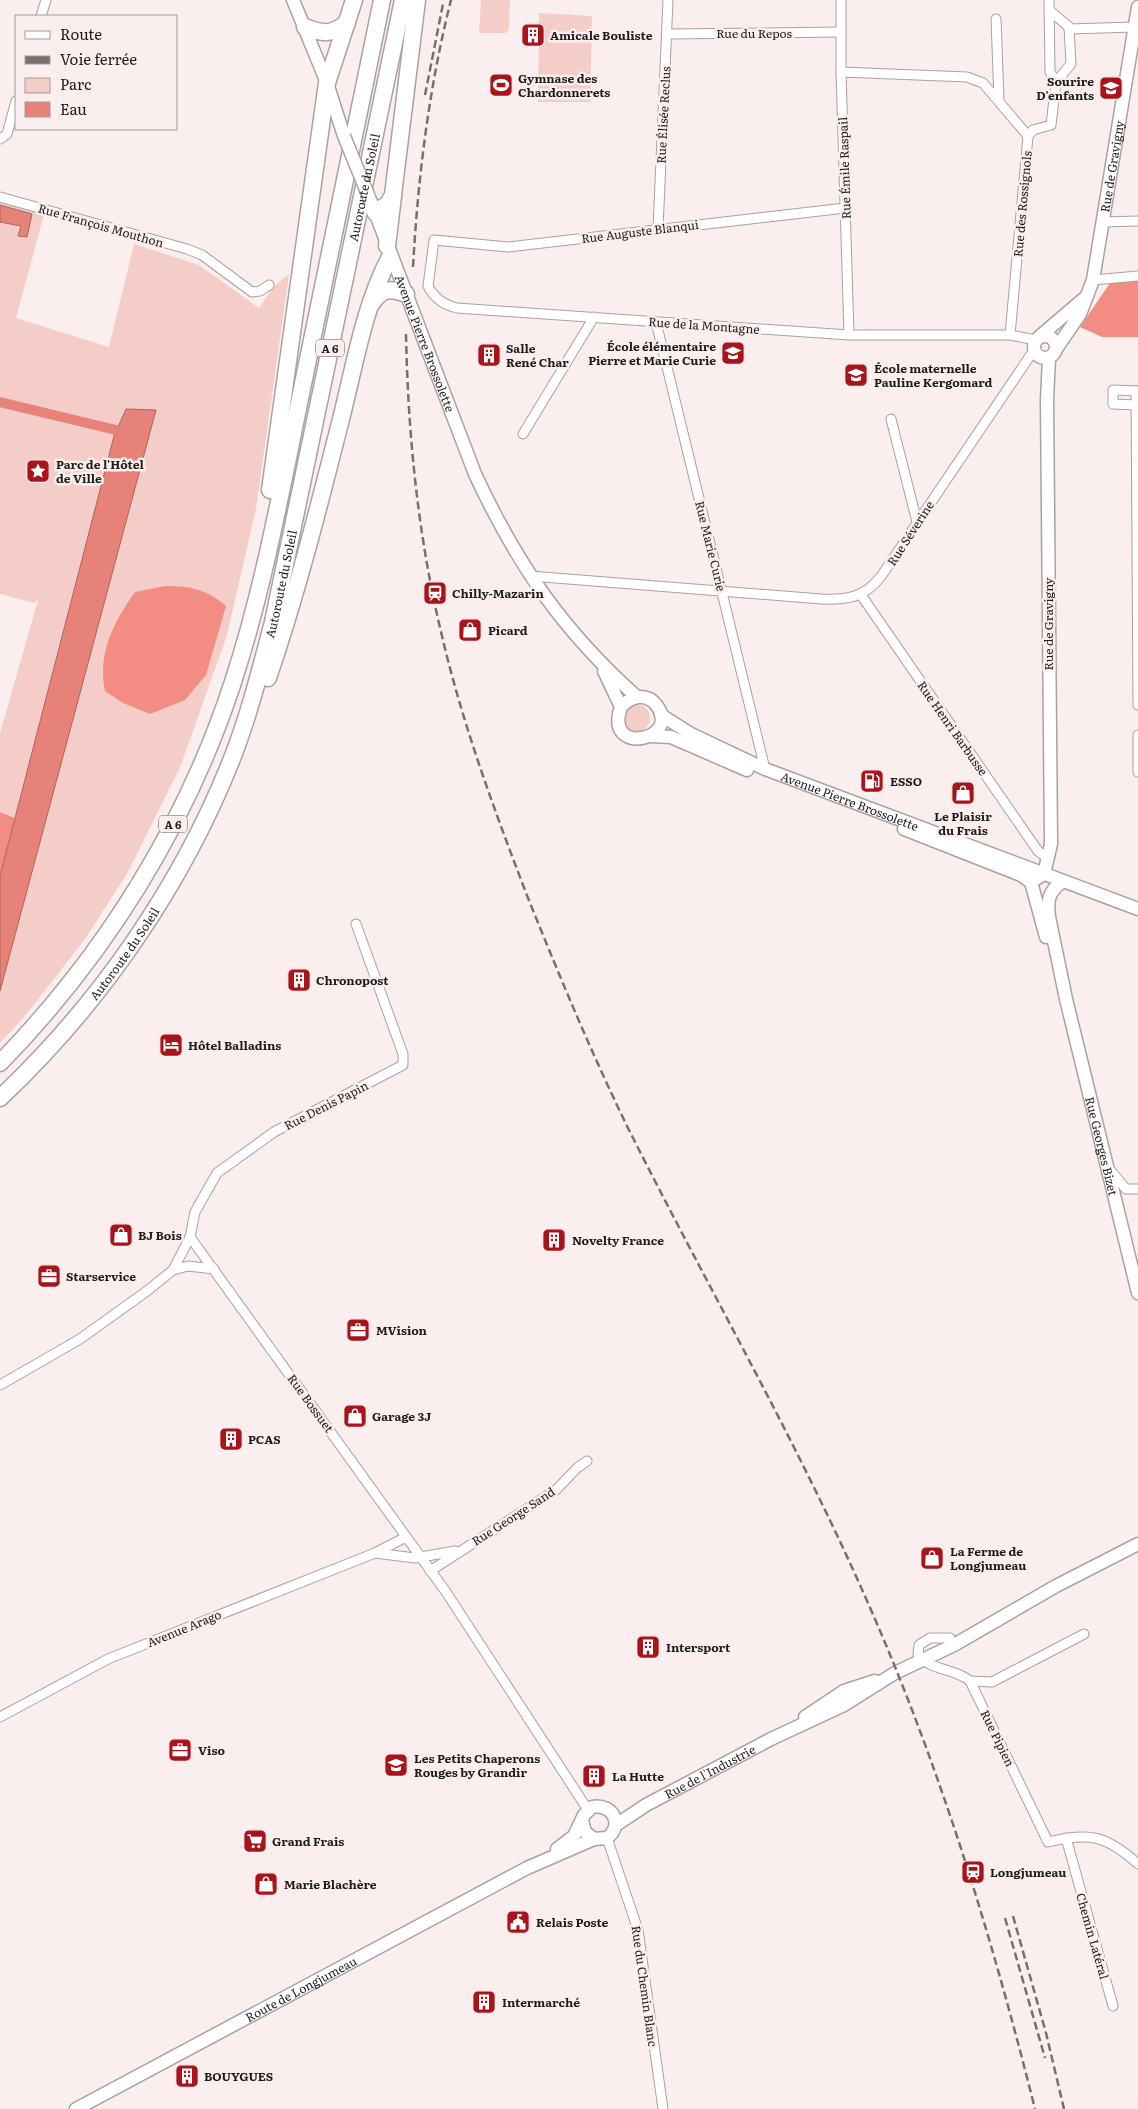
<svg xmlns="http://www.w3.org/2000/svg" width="1138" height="2109" font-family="Literata,serif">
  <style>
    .green { fill: #f4ccc8 }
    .forest { fill: #f38c83 }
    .water { fill: #e78279; stroke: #ab635d }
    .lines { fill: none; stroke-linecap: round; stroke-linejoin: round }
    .canal { stroke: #e78279; stroke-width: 10 }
    .street-casing { stroke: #aba1a0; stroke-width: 11 }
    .secondary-casing { stroke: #aba1a0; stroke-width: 15 }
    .highway-casing { stroke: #aba1a0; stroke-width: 19 }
    .street { stroke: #fff; stroke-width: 9 }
    .secondary { stroke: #fff; stroke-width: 12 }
    .highway { stroke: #fff; stroke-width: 16 }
    .rail { stroke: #77706f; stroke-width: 2.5; stroke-dasharray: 8 4; stroke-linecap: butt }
    .secondary-bridge-casing { stroke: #aba1a0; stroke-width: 15; stroke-linecap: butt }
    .secondary-bridge { stroke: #fff; stroke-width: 12 }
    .labels { text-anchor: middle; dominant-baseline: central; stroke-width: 5; stroke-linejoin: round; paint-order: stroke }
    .shield { fill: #faefee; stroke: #615b5b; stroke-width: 1 }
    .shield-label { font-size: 11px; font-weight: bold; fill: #201c1c }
    .street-label { font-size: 12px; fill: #201c1c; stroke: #faefee }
    .poi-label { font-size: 12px; font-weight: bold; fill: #201c1c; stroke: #faefee; text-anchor: start }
  </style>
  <rect width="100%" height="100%" fill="#faefee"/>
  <g class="green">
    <path d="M481,0H510L509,29L506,33H479Z"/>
    <path d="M539,13L592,16L590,102H538Z"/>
    <path d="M0,202L44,214L16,318L109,347L134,244L199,265L259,308L274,286L289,274L256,509L227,635L181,765L128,872L85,939L25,1016L0,1043V991L156,410L126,409L114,436L15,818L0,812V733L38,600L34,603L0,594Z"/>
    <circle cx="636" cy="718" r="14"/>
  </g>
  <g class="forest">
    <path d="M1138,280V337H1102L1080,327L1110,283Z"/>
    <path d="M165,586C190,586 206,589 226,606L206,675L185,700L150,714L123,703L105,691C97,653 114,622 135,592Z"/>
    <path d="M0,812L15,818L0,876Z"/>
  </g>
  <g class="water">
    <path d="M0,205L32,214L27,237L18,236L21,226L0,222Z"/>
    <path d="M126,409L156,410L0,991V876L114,436Z"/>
  </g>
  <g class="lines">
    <path class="canal" d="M0,402L116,430"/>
    <g class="street-casing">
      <g id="street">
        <path d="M841,0V72L849,335"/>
        <path d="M1049,0L1050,72L1056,82L1071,64L1069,27L1049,10"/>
        <path d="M41,16L46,0"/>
        <path d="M996,19L999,100"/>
        <path d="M1069,29L1135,27"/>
        <path d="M667,34L841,32"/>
        <path d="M841,72L967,77L983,83L1028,136L1010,335"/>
        <path d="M1028,136L1033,130L1051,125L1056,82"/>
        <path d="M0,139L7,134L16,101"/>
        <path d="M0,197L187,249L202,255L252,292L260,291L269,285"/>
        <path d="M845,208L508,247L434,240L428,286C434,298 444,305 457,308L849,335H1010L1036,340"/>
        <path d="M1103,222L1138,221"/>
        <path d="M658,229L668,0"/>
        <path d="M1093,280L1138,276"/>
        <path d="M656,322L765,769"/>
        <path d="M1136,391L1138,705"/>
        <path d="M1136,405L1113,404V390L1138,391"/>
        <path d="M891,419L917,522"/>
        <path d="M523,434L594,317"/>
        <path d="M530,576L821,599C847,600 865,598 882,575L1034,350"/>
        <path d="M861,595L1038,851L1048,859"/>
        <path d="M1138,735V772"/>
        <path d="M1111,1171L1126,1189H1138"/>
        <path d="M190,1237L446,1592L588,1810"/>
        <path d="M173,1270L188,1266L214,1269"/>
        <path d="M0,1385L80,1339L147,1291L173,1270L190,1237L195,1212L217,1173L274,1132L403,1065V1054L356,924"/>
        <path d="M375,1553L415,1558L455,1551"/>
        <path d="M430,1571L556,1490L577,1468L587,1461"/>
        <path d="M950,1638H930L919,1645L918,1654C929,1671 955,1668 970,1681L1048,1842C1089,1832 1106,1835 1138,1864"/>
        <path d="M970,1681L992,1682L1084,1634"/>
        <path d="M0,1717L108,1659L375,1553L406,1537"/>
        <path d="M607,1838L638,1930L663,2109"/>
        <path d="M1066,1838L1113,2006"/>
      </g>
    </g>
    <g class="secondary-casing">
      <g id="secondary">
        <path d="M293,0L327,83L344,136"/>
        <path id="s1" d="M372,204L475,474C517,564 562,630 637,697"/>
        <circle cx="1045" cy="347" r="11"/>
        <path d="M1039,337L1087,296"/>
        <path id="s2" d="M1056,349L1080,314L1093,280L1138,7"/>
        <path d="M604,671L621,707C603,757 682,740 657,706C647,692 631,696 621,707"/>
        <path id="s3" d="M661,715L691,734L765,769L1138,909"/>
        <path d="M651,736L671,737L747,770"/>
        <path d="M904,829L1021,875L1031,882"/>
        <path d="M1031,882L1044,874L1051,844L1047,400L1049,358"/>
        <path d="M1031,882L1046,937"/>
        <path id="s4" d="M1062,882C1048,892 1047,901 1049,917L1066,999L1138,1293"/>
        <path d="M805,1717L844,1691L875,1681"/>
        <path id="s5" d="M616,1825L646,1805L771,1739L844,1705L895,1673L954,1645L1056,1586L1138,1544"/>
        <path d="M557,1849L574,1836L584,1815L592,1807C613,1803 624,1825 607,1838L594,1839L585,1832L582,1820"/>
        <path id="s6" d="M76,2109L527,1868L594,1839"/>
      </g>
    </g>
    <g class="highway-casing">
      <g id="highway">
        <path d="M305,27C323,34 331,35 347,23"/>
        <path d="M375,212L388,204L393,195L417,0"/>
        <path d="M387,246L393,196"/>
        <path d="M372,303C382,288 390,288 406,294"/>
        <path d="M270,490L327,83L354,0"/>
        <path d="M268,678C297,593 319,506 341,419C355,364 364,306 390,257"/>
        <path d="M0,1063C105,955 186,826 233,682C265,584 283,480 304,379C330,253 356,126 382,0"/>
        <path id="s7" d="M0,1098C100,1004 183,884 233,756C250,712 261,667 273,622L403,0"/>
      </g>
    </g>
    <use href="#street" class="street"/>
    <use href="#secondary" class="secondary"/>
    <use href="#highway" class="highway"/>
    <g class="rail">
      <path d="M425,95L443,4"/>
      <path d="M413,267C418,177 429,87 451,0"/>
      <path d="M406,334C408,435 418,537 442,636C463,726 495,812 528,898C559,975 591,1052 627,1126C705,1282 793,1434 864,1594C938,1760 991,1933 1035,2109"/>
      <path d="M1013,1916L1046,2033L1064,2109"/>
      <path d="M1005,1918L1045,2058"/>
    </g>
    <g class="secondary-bridge-casing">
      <path id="secondary-bridge" d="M344,136L371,202"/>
    </g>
    <use href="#secondary-bridge" class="secondary-bridge"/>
  </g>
  <defs>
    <g id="building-square" transform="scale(1.25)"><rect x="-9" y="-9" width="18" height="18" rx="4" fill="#a9141b" stroke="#faefee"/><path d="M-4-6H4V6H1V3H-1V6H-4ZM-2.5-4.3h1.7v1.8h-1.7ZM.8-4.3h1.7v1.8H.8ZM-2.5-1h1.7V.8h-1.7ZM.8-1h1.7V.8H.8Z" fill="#fff"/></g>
    <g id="stadium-square" transform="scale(1.25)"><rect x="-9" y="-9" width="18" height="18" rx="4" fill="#a9141b" stroke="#faefee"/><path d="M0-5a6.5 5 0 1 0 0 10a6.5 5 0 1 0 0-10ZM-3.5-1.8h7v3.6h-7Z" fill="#fff"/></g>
    <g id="school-square" transform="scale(1.25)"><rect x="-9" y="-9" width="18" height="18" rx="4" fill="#a9141b" stroke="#faefee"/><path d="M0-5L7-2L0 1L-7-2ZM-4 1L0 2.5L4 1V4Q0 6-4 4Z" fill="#fff"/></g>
    <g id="sight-square" transform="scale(1.25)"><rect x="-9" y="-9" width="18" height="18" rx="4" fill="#a9141b" stroke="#faefee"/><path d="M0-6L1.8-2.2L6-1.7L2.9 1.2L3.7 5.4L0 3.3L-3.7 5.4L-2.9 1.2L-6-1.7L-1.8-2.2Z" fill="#fff"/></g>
    <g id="station-square" transform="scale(1.25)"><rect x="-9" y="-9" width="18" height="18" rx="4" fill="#a9141b" stroke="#faefee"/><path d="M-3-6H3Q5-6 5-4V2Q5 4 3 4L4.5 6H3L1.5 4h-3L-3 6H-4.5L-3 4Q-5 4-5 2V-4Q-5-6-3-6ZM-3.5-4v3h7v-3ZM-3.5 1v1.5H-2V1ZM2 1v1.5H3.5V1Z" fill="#fff"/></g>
    <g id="shop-square" transform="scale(1.25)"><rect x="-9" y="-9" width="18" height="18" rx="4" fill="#a9141b" stroke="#faefee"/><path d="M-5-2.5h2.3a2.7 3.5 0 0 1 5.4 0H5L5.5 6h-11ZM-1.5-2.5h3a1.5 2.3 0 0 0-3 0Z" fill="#fff"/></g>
    <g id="fuel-square" transform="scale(1.25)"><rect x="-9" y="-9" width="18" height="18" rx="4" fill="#a9141b" stroke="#faefee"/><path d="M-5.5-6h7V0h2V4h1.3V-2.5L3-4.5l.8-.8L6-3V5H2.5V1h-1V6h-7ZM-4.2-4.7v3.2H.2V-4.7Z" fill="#fff"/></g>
    <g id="hotel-square" transform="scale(1.25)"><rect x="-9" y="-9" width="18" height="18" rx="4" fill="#a9141b" stroke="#faefee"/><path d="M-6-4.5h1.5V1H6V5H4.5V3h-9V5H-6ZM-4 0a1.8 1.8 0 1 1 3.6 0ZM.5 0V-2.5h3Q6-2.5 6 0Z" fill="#fff"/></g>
    <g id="office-square" transform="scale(1.25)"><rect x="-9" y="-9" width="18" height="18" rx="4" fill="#a9141b" stroke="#faefee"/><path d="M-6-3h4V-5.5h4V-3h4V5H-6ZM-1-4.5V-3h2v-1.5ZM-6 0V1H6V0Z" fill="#fff"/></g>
    <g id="supermarket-square" transform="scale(1.25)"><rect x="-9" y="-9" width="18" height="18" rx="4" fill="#a9141b" stroke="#faefee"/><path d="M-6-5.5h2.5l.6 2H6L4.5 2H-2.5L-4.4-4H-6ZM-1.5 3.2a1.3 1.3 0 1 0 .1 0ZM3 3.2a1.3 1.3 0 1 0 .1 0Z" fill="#fff"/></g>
    <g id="civic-square" transform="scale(1.25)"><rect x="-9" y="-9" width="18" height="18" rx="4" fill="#a9141b" stroke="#faefee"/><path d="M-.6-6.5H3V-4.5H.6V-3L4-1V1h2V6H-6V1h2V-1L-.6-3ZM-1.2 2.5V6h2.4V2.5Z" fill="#fff"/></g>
  </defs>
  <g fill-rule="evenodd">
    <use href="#building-square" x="533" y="35"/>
    <use href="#stadium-square" x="501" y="85"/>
    <use href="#school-square" x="1111" y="88"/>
    <use href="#school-square" x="733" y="353"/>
    <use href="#building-square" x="489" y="355"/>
    <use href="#school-square" x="856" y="375"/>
    <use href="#sight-square" x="38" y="471"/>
    <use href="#station-square" x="435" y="593"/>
    <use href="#shop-square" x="470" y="630"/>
    <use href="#fuel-square" x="872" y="781"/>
    <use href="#shop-square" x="963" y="793"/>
    <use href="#building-square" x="299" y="980"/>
    <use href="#hotel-square" x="171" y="1045"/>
    <use href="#shop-square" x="121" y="1235"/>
    <use href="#building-square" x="554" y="1240"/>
    <use href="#office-square" x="49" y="1276"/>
    <use href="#office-square" x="358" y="1330"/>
    <use href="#shop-square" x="355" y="1416"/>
    <use href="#building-square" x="231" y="1439"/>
    <use href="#shop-square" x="932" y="1558"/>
    <use href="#building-square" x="648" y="1647"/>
    <use href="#office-square" x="180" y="1750"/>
    <use href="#school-square" x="396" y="1765"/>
    <use href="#building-square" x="594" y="1776"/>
    <use href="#supermarket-square" x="255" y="1841"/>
    <use href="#station-square" x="973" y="1872"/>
    <use href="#shop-square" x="266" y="1884"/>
    <use href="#civic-square" x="518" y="1922"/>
    <use href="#building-square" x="484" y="2002"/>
    <use href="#building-square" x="187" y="2076"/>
  </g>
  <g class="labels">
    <g class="shield">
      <rect x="316" y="339.5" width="28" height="17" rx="4"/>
      <rect x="159" y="815.5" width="28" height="17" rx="4"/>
    </g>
    <g class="shield-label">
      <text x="330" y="348">A 6</text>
      <text x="173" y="824">A 6</text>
    </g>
    <g class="street-label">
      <text x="754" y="33">Rue du Repos</text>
      <text transform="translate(663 115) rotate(-87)">Rue Élisée Reclus</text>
      <text stroke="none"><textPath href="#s2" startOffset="194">Rue de Gravigny</textPath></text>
      <text transform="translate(844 168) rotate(-92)">Rue Émile Raspail</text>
      <text stroke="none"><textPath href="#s7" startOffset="1001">Autoroute du Soleil</textPath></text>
      <text transform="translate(1022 204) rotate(-85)">Rue des Rossignols</text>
      <text transform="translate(101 225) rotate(16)">Rue François Mouthon</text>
      <text transform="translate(640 231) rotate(-7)">Rue Auguste Blanqui</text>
      <text transform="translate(704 325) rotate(4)">Rue de la Montagne</text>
      <text stroke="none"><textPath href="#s1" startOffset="149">Avenue Pierre Brossolette</textPath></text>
      <text transform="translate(910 533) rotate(-57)">Rue Séverine</text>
      <text transform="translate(711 546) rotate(76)">Rue Marie Curie</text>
      <text stroke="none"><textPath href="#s7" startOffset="596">Autoroute du Soleil</textPath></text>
      <text transform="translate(1048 624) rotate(-90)">Rue de Gravigny</text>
      <text transform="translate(953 728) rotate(55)">Rue Henri Barbusse</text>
      <text stroke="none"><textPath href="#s3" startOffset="208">Avenue Pierre Brossolette</textPath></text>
      <text stroke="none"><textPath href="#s7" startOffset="191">Autoroute du Soleil</textPath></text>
      <text transform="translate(326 1105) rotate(-27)">Rue Denis Papin</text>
      <text stroke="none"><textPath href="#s4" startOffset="275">Rue Georges Bizet</textPath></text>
      <text transform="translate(311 1403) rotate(54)">Rue Bossuet</text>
      <text transform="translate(513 1516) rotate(-33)">Rue George Sand</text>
      <text transform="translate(184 1628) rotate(-22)">Avenue Arago</text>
      <text transform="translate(998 1738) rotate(64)">Rue Pipien</text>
      <text stroke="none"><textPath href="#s5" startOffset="108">Rue de l'Industrie</textPath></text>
      <text transform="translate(1093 1936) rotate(74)">Chemin Latéral</text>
      <text transform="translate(645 1986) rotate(82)">Rue du Chemin Blanc</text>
      <text stroke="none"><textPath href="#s6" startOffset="255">Route de Longjumeau</textPath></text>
    </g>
    <g class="poi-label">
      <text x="550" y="35">Amicale Bouliste</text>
      <text x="518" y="78">Gymnase des<tspan x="518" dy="14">Chardonnerets</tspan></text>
      <text x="1094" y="81" text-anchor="end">Sourire<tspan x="1094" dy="14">D'enfants</tspan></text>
      <text x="716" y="346" text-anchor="end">École élémentaire<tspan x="716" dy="14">Pierre et Marie Curie</tspan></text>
      <text x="506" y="348">Salle<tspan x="506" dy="14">René Char</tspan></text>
      <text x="874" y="368">École maternelle<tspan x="874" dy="14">Pauline Kergomard</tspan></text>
      <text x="56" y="464">Parc de l'Hôtel<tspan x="56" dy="14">de Ville</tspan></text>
      <text x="452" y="593">Chilly-Mazarin</text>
      <text x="488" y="630">Picard</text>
      <text x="890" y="781">ESSO</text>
      <text x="963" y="816" text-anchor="middle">Le Plaisir<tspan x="963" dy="14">du Frais</tspan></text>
      <text x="316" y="980">Chronopost</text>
      <text x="188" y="1045">Hôtel Balladins</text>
      <text x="138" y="1235">BJ Bois</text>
      <text x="572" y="1240">Novelty France</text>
      <text x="66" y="1276">Starservice</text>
      <text x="376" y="1330">MVision</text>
      <text x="372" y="1416">Garage 3J</text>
      <text x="248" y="1439">PCAS</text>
      <text x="950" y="1551">La Ferme de<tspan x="950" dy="14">Longjumeau</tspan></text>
      <text x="666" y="1647">Intersport</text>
      <text x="198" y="1750">Viso</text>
      <text x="414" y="1758">Les Petits Chaperons<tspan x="414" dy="14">Rouges by Grandir</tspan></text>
      <text x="612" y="1776">La Hutte</text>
      <text x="272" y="1841">Grand Frais</text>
      <text x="990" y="1872">Longjumeau</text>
      <text x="284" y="1884">Marie Blachère</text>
      <text x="536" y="1922">Relais Poste</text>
      <text x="502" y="2002">Intermarché</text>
      <text x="204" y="2076">BOUYGUES</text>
    </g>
  </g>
  <rect x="15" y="15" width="162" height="115" fill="#faefee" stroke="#a39b9a"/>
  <rect x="25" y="31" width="25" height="8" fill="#ffffff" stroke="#a39b9a"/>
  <text x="60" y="40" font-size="15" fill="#201c1c">Route</text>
  <rect x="25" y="56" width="25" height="8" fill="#77706f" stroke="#a39b9a"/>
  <text x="60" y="65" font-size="15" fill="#201c1c">Voie ferrée</text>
  <rect x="25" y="78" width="25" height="15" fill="#f4ccc8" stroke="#a39b9a"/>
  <text x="60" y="90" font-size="15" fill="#201c1c">Parc</text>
  <rect x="25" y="102" width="25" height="15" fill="#e78279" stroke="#a39b9a"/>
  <text x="60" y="115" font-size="15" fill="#201c1c">Eau</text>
</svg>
